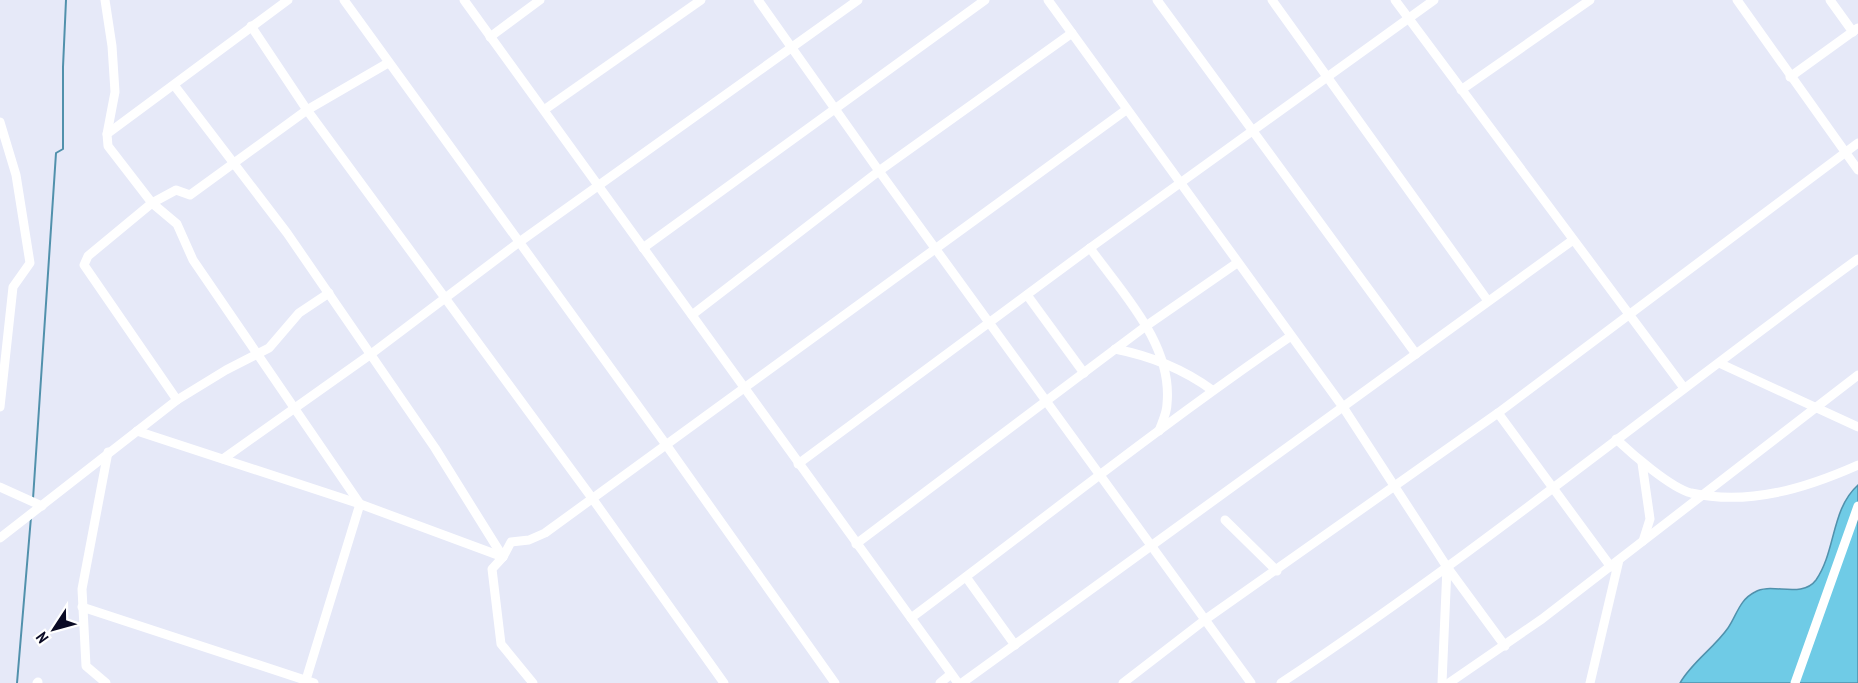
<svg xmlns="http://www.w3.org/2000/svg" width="1858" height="683" font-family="'PT Sans Narrow',sans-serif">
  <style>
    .water { fill: #6fcbe6; stroke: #5191ac; stroke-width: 1.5 }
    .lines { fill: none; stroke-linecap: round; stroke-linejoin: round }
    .stream { stroke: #5191ac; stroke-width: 2 }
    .street { stroke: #fff; stroke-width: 9 }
  </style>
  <rect width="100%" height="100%" fill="#e6e9f8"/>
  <path class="water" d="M1858,485V683H1680C1692,662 1714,648 1728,628C1737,615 1739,600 1755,592C1771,582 1802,599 1816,580C1836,551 1831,509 1858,485Z"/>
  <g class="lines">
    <g class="stream">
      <path d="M33,499L56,153L63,149V67L66,0"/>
      <path d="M17,683L31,517"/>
    </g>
    <g class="street">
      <path d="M105,0L112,46L115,92L107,134"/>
      <path d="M288,0L107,134L108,146L152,203L177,224L193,260L360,504L305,683"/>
      <path d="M344,0L667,446L835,683"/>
      <path d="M464,0L958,683"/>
      <path d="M758,0L879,171L1251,683"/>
      <path d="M1048,0L1343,407L1447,567L1505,646"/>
      <path d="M1157,0L1416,354"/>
      <path d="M1272,0L1488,301"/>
      <path d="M1395,0L1684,388"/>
      <path d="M1737,0L1858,170"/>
      <path d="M1830,0L1853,32"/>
      <path d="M251,26L307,110L592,498L724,683"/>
      <path d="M490,37L540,0"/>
      <path d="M1790,77L1858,28"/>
      <path d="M174,85L287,233L435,448L503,557"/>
      <path d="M1461,90L1590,0"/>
      <path d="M544,110L701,0"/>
      <path d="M0,122L16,175L30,263L13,287L0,407"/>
      <path d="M643,248L985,0"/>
      <path d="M1090,248C1122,293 1173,344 1167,404C1167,413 1162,422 1159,431"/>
      <path d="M1027,295L1084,373"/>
      <path d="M692,315L879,171L1072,33"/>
      <path d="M1115,349C1151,356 1182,368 1212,390"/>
      <path d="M1719,363L1858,427"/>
      <path d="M177,400L84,265L88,256L152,203L176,190L190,195L307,110L388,63"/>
      <path d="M1498,413L1611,567"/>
      <path d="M137,431L360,504L503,557"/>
      <path d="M1616,439C1632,454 1671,488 1691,493C1749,506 1806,488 1858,465"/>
      <path d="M223,459L371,354L518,243L858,0"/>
      <path d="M1642,463L1650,519L1643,541"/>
      <path d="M798,464L1090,248L1434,0"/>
      <path d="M0,487L42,506"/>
      <path d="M1225,520L1277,571"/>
      <path d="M0,538L177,400L226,370L269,348L299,313L329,293"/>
      <path d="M856,544L1146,326L1237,263"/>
      <path d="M966,577L1015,645"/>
      <path d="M82,607L314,683"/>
      <path d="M911,618C1037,524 1161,425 1291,336"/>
      <path d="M37,683L38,682"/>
      <path d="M106,683L86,666L82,589L108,452"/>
      <path d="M533,683L501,644L492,569L503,557L511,542L529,540L545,533L1126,110"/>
      <path d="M940,683L951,674"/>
      <path d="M962,683L1573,240"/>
      <path d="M1123,683L1206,619L1498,413L1858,143"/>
      <path d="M1281,683C1480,551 1665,399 1858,259"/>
      <path d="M1442,683L1447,567"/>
      <path d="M1449,683L1542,619L1858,375"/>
      <path d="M1590,683L1619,560"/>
      <path d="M1795,683L1858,506"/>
    </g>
  </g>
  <g transform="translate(54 629) rotate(234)" stroke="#ffffff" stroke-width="4.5" paint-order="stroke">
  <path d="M0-4.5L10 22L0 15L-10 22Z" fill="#0a0a24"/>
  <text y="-9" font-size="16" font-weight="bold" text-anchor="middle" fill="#0a0a24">N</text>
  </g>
</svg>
